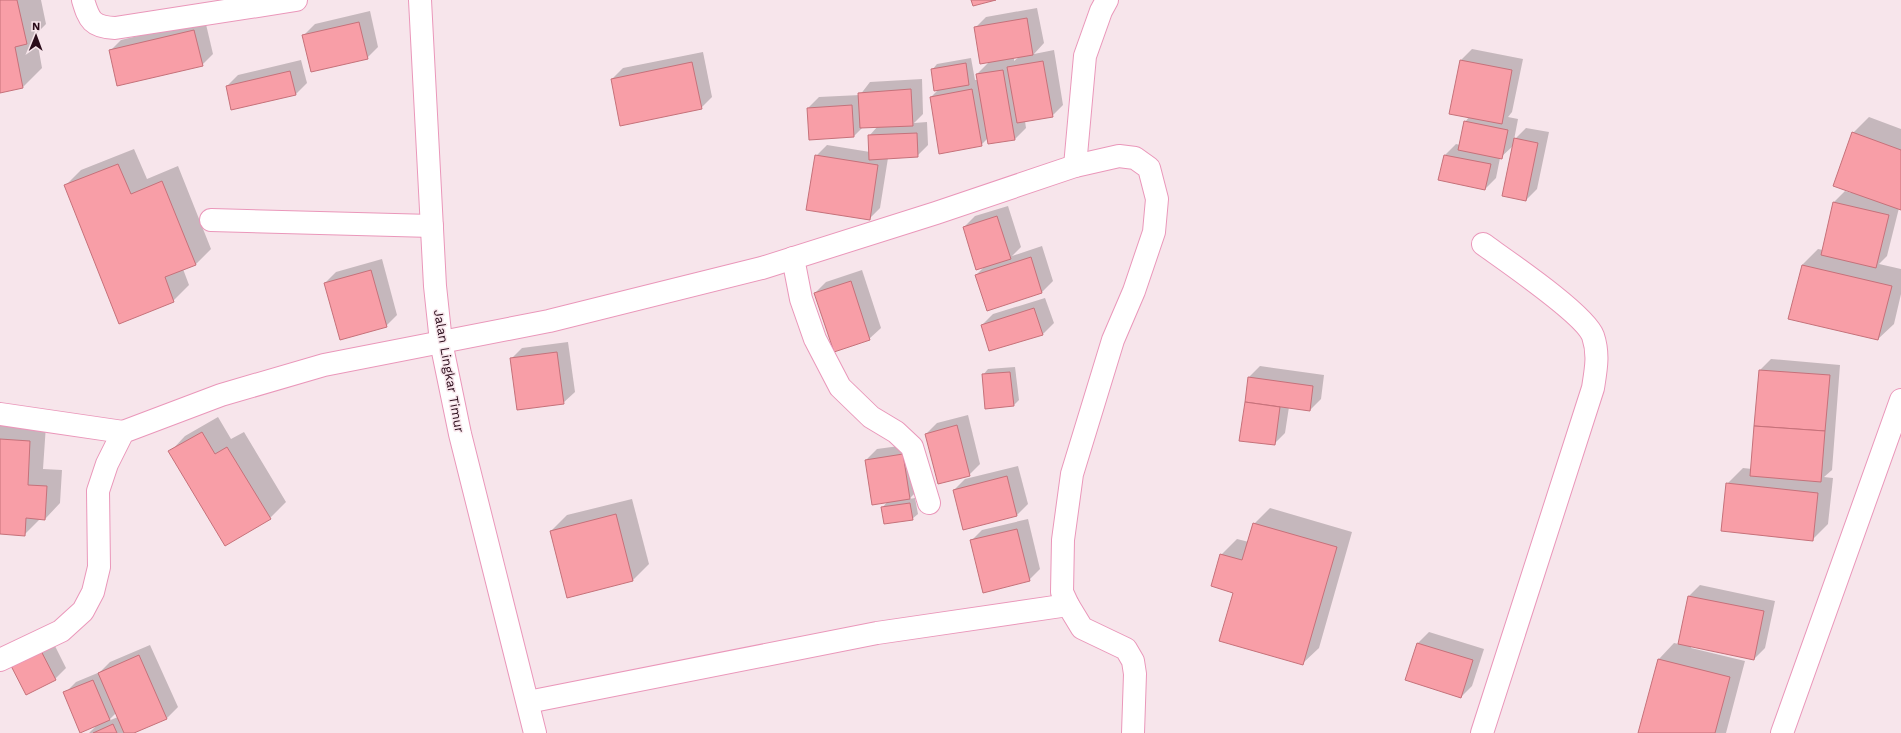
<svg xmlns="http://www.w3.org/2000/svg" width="1901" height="733" font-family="'Work Sans',sans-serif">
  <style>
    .shadow { fill: #0003; fill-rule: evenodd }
    .building { fill: #f89ea7; stroke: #c6717a }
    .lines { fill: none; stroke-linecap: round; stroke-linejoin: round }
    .minor-casing { stroke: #ea97ba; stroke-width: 24 }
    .highway-casing { stroke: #ea97ba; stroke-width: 24 }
    .minor { stroke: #fff; stroke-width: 22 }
    .highway { stroke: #fff; stroke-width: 22 }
    .labels { text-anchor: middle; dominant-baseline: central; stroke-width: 3; stroke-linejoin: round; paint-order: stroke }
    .street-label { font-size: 13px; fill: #2a0c1a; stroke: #f7e5eb }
  </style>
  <rect width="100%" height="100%" fill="#f7e5eb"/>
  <g class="shadow">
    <path d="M0,0H41L46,24L36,34L42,68L23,87L0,92Z"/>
    <path d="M1037,8L1044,43L1034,54L1054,50L1063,105L1052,116L1025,121L1026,128L1015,139L988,138L981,145L931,97L939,89L932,70L937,64L971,58L975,80H978L977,74L990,61L975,28L986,17ZM1019,57L1014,61V58Z"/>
    <path d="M370,11L378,47L367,58L304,35L315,24Z"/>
    <path d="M205,20L213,54L202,65L110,51L121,40Z"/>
    <path d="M1472,49L1523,59L1512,112L1508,117L1518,119L1514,140L1526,128L1549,132L1537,189L1526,200L1514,145L1500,158L1496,178L1485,189L1445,155L1456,144L1460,145L1465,122L1469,117L1461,60Z"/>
    <path d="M703,52L712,97L701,108L612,79L623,68Z"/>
    <path d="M301,60L307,83L296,94L232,109L227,86L238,75Z"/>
    <path d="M922,79L923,114L914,123L927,122L928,145L917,156L888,158L880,208L869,219L816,156L827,145L870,152L869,136L878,126L863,127L854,136L810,139L808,108L819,97L860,95L870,82Z"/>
    <path d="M1869,117L1901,129V209L1899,208L1887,256L1879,264L1901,269V294L1894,324L1878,339L1802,265L1818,249L1823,250L1834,202L1845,191L1852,193L1853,133Z"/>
    <path d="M134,149L147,179L178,166L211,249L196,264L183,269L189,285L173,301L65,186L81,170Z"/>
    <path d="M1008,206L1021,247L1012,256L1042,246L1053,281L1042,292L976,275L985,266L964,227L975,216Z"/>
    <path d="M382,259L397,315L386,326L325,283L336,272Z"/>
    <path d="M862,270L881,328L869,339L815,293L826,282Z"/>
    <path d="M1045,298L1054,323L1043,334L990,350L982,325L993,314Z"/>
    <path d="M568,342L575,392L563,403L511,359L522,348Z"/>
    <path d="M1771,359L1840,365L1832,470L1824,477L1833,478L1828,524L1812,540L1727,484L1743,468L1752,469L1760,370Z"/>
    <path d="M1260,366L1324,375L1321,399L1310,410L1289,407L1285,433L1274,444L1241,440L1249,377Z"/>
    <path d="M1015,367L1019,400L1013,406L983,375L988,369Z"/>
    <path d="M968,415L980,464L969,475L926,434L937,423Z"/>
    <path d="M218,417L231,439L244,432L286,502L270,518L226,544L170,452L185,436Z"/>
    <path d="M0,423L46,425L43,469L62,470L60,503L45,519L41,518L24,535L0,533Z"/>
    <path d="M914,444L921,487L909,499L915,498L918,514L912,519L882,508L888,501L866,460L877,449Z"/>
    <path d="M1018,466L1028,504L1017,515L963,529L954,490L965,479Z"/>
    <path d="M632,499L649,564L633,580L551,531L567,515Z"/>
    <path d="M1270,508L1352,532L1319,648L1303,663L1234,592L1221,555L1237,539L1249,542L1254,524Z"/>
    <path d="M1028,519L1040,569L1029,580L971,541L982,530Z"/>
    <path d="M1700,585L1775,601L1765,648L1754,659L1692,646L1691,648L1745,661L1726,733H1639L1659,659L1674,643L1679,644L1689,596Z"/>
    <path d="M1429,632L1484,649L1472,686L1461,697L1406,679L1418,643Z"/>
    <path d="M49,634L66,668L55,679L27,694L9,660Z"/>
    <path d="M150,645L178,707L167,718L132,733H89L98,724L65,693L76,682L100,672L110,662ZM116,713L118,717L108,721Z"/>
  </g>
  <g class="building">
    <path d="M0,0H17L27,44L15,47L23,88L0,93Z"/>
    <path d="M971,0H996L973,6Z"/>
    <path d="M1027,18L1033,55L980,64L974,27Z"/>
    <path d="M359,22L368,59L311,72L302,35Z"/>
    <path d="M194,30L203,66L117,86L109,50Z"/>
    <path d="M1460,60L1512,70L1502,124L1449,114Z"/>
    <path d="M1043,61L1053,117L1017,123L1007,67Z"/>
    <path d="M692,62L702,109L620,126L611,79Z"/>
    <path d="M966,63L969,85L934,91L931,69Z"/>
    <path d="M1003,70L1015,140L988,144L976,74Z"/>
    <path d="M290,71L296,95L231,110L226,86Z"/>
    <path d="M911,89L913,126L860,128L858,93Z"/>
    <path d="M972,89L982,146L939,154L930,97Z"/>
    <path d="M852,105L854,137L809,140L807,108Z"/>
    <path d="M1464,121L1508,130L1502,159L1458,150Z"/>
    <path d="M1852,132L1901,150V210L1833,186Z"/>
    <path d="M917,133L918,157L869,160L868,135Z"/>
    <path d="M1514,138L1538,143L1526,201L1502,196Z"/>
    <path d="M815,155L878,165L870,220L806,210Z"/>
    <path d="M1444,155L1491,164L1485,190L1438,180Z"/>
    <path d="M118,164L131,194L162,181L196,265L165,277L174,302L119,324L64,185Z"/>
    <path d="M1833,202L1889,215L1876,268L1821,255Z"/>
    <path d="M997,216L1011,259L976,270L963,227Z"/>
    <path d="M1031,257L1042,293L987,311L975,275Z"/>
    <path d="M1802,265L1892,286L1878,340L1788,319Z"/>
    <path d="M371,270L387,327L340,340L324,283Z"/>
    <path d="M851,281L870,340L834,352L814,293Z"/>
    <path d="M1034,308L1043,335L989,351L981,325Z"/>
    <path d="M557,352L564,404L517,410L510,358Z"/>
    <path d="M1759,370L1830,375L1825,431L1754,426Z"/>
    <path d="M1010,372L1014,406L985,409L982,374Z"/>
    <path d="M1248,377L1313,386L1310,411L1245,402Z"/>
    <path d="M1245,402L1280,407L1275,445L1239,441Z"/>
    <path d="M957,425L970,476L938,484L925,434Z"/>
    <path d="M1754,426L1825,431L1821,482L1750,476Z"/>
    <path d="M202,432L215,454L227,447L271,519L225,546L168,451Z"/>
    <path d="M0,439L30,441L28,485L47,486L45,520L26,518L25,536L0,534Z"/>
    <path d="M903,454L910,499L872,505L865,460Z"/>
    <path d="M1007,476L1017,516L963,530L953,490Z"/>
    <path d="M1726,483L1818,493L1813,541L1721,531Z"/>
    <path d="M910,503L913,520L884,524L881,507Z"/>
    <path d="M616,514L633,581L567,598L550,531Z"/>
    <path d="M1253,523L1337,547L1303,665L1219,641L1233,593L1211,586L1220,554L1242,560Z"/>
    <path d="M1017,529L1030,581L983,593L970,540Z"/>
    <path d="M1688,596L1764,611L1754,660L1678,644Z"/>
    <path d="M1417,643L1473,660L1461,698L1405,680Z"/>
    <path d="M38,645L56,680L26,695L8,660Z"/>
    <path d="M139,655L167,719L134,733H124L98,673Z"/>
    <path d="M1658,659L1730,677L1715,733H1638Z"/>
    <path d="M93,680L110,720L80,733L63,692Z"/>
    <path d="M113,724L117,733H93Z"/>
  </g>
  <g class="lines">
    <g class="minor-casing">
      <g id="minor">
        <path d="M83,0C89,20 92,27 115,28L296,0"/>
        <path d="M1075,166L1085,56L1101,11L1107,0"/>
        <path d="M211,220L432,226"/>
        <path d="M793,258L801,299L815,339L840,387L871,417L896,432L912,447L929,503"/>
        <path d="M0,414L123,432"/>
        <path d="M0,660L61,631L83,611L93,592L99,567L98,491L107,464L123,432L221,395L324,365L549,321L762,268L936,213L1075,166L1119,156L1135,158L1149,168L1157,199L1154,232L1134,291L1113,340L1072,474L1063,540L1062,592L1068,605L1082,628L1126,649L1133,661L1135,674L1133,733"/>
        <path d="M528,702L877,633L1068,605"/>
        <path d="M1482,733L1593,388C1596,369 1599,354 1593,336C1585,314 1505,260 1483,244"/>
        <path d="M1782,733L1901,400"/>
      </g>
    </g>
    <g class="highway-casing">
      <path id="highway" d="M420,0L435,286L441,342L460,434L535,733"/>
    </g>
    <use href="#minor" class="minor"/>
    <use href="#highway" class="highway"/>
  </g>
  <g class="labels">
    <g class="street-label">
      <text transform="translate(449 371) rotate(80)">Jalan Lingkar Timur</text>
    </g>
  </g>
  <g transform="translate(36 36) rotate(1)" stroke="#f7e5eb" stroke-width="3" paint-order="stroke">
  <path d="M0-3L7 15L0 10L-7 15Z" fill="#2a0c1a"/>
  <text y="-6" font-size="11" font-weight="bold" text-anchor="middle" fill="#2a0c1a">N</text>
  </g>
</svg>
